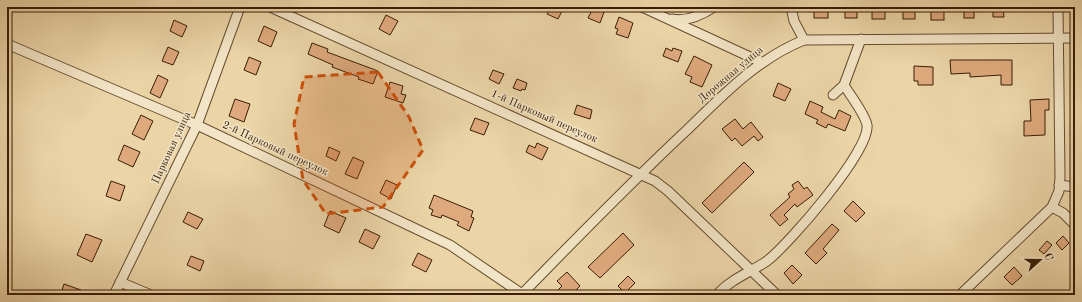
<svg xmlns="http://www.w3.org/2000/svg" width="1082" height="302" font-family="'Old Standard TT',serif">
  <style>
    .building { fill: #dea97d; stroke: #3a1d06 }
    .lines { fill: none; stroke-linecap: round; stroke-linejoin: round }
    .minor-casing { stroke: #664b2e; stroke-width: 11 }
    .minor { stroke: #f2e4c6; stroke-width: 9 }
    .marked { fill: #ce500b; fill-opacity: 0.2; stroke: #ce500b; stroke-width: 3; stroke-dasharray: 8 5; stroke-linejoin: round }
    .labels { text-anchor: middle; dominant-baseline: central; stroke-width: 3; stroke-linejoin: round; paint-order: stroke }
    .street-label { font-size: 11px; fill: #3a1d06; stroke: #f2e4c6 }
  </style>
  <rect width="100%" height="100%" fill="#ebd5a7"/>
  <filter id="stains"><feTurbulence type="fractalNoise" baseFrequency=".005" numOctaves="4"/><feColorMatrix values="0 0 0 0 .2 0 0 0 0 .09 0 0 0 0 .02 0 0 0 .5 -.17"/></filter>
  <radialGradient id="worn" r=".72"><stop offset=".6" stop-color="#630" stop-opacity="0"/><stop offset="1" stop-color="#630" stop-opacity=".3"/></radialGradient>
  <g class="building">
    <path d="M551,7H564L558,19L547,14Z"/>
    <rect x="814" y="7" width="14" height="11"/>
    <rect x="845" y="7" width="12" height="11"/>
    <rect x="872" y="7" width="13" height="12"/>
    <rect x="903" y="7" width="12" height="12"/>
    <rect x="931" y="7" width="13" height="13"/>
    <rect x="964" y="7" width="10" height="11"/>
    <path d="M993,7H1003L1004,17H993Z"/>
    <path d="M592,10L596,12L597,10L604,12L600,23L588,18Z"/>
    <path d="M386,15L398,21L390,35L379,29Z"/>
    <path d="M619,17L633,23L628,38L616,34L618,29L615,28Z"/>
    <path d="M174,20L187,26L182,37L170,31Z"/>
    <path d="M264,26L277,32L271,47L258,41Z"/>
    <path d="M312,43L328,49L327,52L378,71L373,84L358,79L359,77L332,67L333,65L308,54Z"/>
    <path d="M168,47L179,52L173,65L162,61Z"/>
    <path d="M666,48L672,51L673,48L682,51L678,62L663,56Z"/>
    <path d="M694,56L712,65L702,87L690,82L692,77L685,74Z"/>
    <path d="M249,57L261,62L256,75L244,70Z"/>
    <path d="M950,60H1012V85H1001V75L970,77V73L951,74Z"/>
    <path d="M914,66L933,67V85H918V81H914Z"/>
    <path d="M493,70L504,74L499,84L489,79Z"/>
    <path d="M158,75L168,80L160,98L150,93Z"/>
    <path d="M517,79L527,83L525,90L522,89L521,91L513,88Z"/>
    <path d="M390,82L403,86L401,94L406,95L403,103L385,97Z"/>
    <path d="M778,83L791,89L785,101L773,96Z"/>
    <path d="M235,99L250,104L244,122L229,116Z"/>
    <path d="M1049,99V110H1045V135L1024,136V121H1031L1030,100Z"/>
    <path d="M810,101L823,107L821,112L835,119L839,110L851,116L845,131L828,124L826,128L816,123L818,120L805,114Z"/>
    <path d="M577,105L592,110L590,119L574,114Z"/>
    <path d="M141,115L153,121L144,140L132,134Z"/>
    <path d="M475,118L489,123L484,135L470,130Z"/>
    <path d="M735,119L743,129L751,122L763,137L758,141L754,136L742,146L735,138L732,141L722,129Z"/>
    <path d="M537,143L548,148L542,160L526,152L529,145L535,148Z"/>
    <path d="M124,145L140,152L133,167L118,160Z"/>
    <path d="M329,147L340,152L336,161L326,156Z"/>
    <path d="M353,157L364,162L357,179L345,174Z"/>
    <path d="M744,162L754,172L712,213L702,203Z"/>
    <path d="M386,180L397,185L391,199L380,193Z"/>
    <path d="M111,181L125,186L120,201L106,196Z"/>
    <path d="M798,181L804,189L807,187L813,195L797,207L795,204L784,215L788,219L780,226L770,215L790,197L788,194L794,189L792,185Z"/>
    <path d="M434,195L473,211L471,217L474,218L469,231L457,225L459,222L442,215L441,218L431,215L433,210L429,208Z"/>
    <path d="M853,201L865,213L856,222L844,211Z"/>
    <path d="M330,211L346,218L339,233L324,226Z"/>
    <path d="M188,212L203,219L197,229L183,222Z"/>
    <path d="M832,224L839,230L823,249L827,253L816,264L805,253Z"/>
    <path d="M365,229L380,236L373,249L359,242Z"/>
    <path d="M623,233L634,245L600,278L588,267Z"/>
    <path d="M86,234L102,240L92,262L77,255Z"/>
    <path d="M1063,236L1069,243L1062,250L1056,243Z"/>
    <path d="M1047,241L1052,245L1044,254L1039,250Z"/>
    <path d="M418,253L432,260L426,272L412,265Z"/>
    <path d="M191,256L204,261L200,271L187,265Z"/>
    <path d="M792,265L802,275L793,284L784,273Z"/>
    <path d="M1014,267L1022,276L1012,285L1004,277Z"/>
    <path d="M567,272L580,286L571,295H553L562,286L557,281Z"/>
    <path d="M628,276L635,283L625,293L618,286Z"/>
    <path d="M64,284L81,290L79,295L61,293Z"/>
  </g>
  <g class="lines">
    <g class="minor-casing">
      <g id="minor">
        <path d="M270,7L655,181L668,191L777,295"/>
        <path d="M642,7L761,62"/>
        <path d="M791,7L794,21L804,40"/>
        <path d="M672,19C687,22 702,15 714,7"/>
        <path d="M7,44L197,125L450,245L522,294"/>
        <path d="M833,95L844,85L861,39"/>
        <path d="M1059,185L1075,187"/>
        <path d="M1052,207L1063,213L1075,225"/>
        <path d="M120,282L151,295"/>
        <path d="M114,295L197,125L240,7"/>
        <path d="M521,295C576,239 630,183 687,130C723,95 757,59 804,40L1075,38"/>
        <path d="M717,295C729,280 751,272 767,261C788,245 871,150 867,125C865,114 850,95 844,85"/>
        <path d="M960,295L1052,207L1059,191L1060,177L1058,7"/>
      </g>
    </g>
    <use href="#minor" class="minor"/>
  </g>
  <path class="marked" d="M378,72L409,117L423,150L383,207L326,214L303,180L294,124L304,77Z"/>
  <g class="labels">
    <g class="street-label">
      <text transform="translate(731 75) rotate(-40)">Дорожная улица</text>
      <text transform="translate(544 117) rotate(24)">1-й Парковый переулок</text>
      <text transform="translate(172 148) rotate(-65)">Парковая улица</text>
      <text transform="translate(275 149) rotate(25)">2-й Парковый переулок</text>
    </g>
  </g>
  <rect width="1082" height="302" fill="none" stroke="#ebd5a7" stroke-width="24"/>
  <rect x="8" y="8" width="1066" height="286" fill="none" stroke="#3a1d06" stroke-width="2"/>
  <rect x="12" y="12" width="1058" height="278" fill="none" stroke="#3a1d06"/>
  <g transform="translate(1040 260) rotate(69)" stroke="#f2e4c6" stroke-width="3" paint-order="stroke">
  <path d="M0-3L7 15L0 10L-7 15Z" fill="#3a1d06"/>
  <text y="-6" font-size="11" font-weight="bold" text-anchor="middle" fill="#3a1d06">С</text>
  </g>
  <rect width="100%" height="100%" filter="url(#stains)"/>
  <rect width="100%" height="100%" fill="url(#worn)"/>
</svg>
